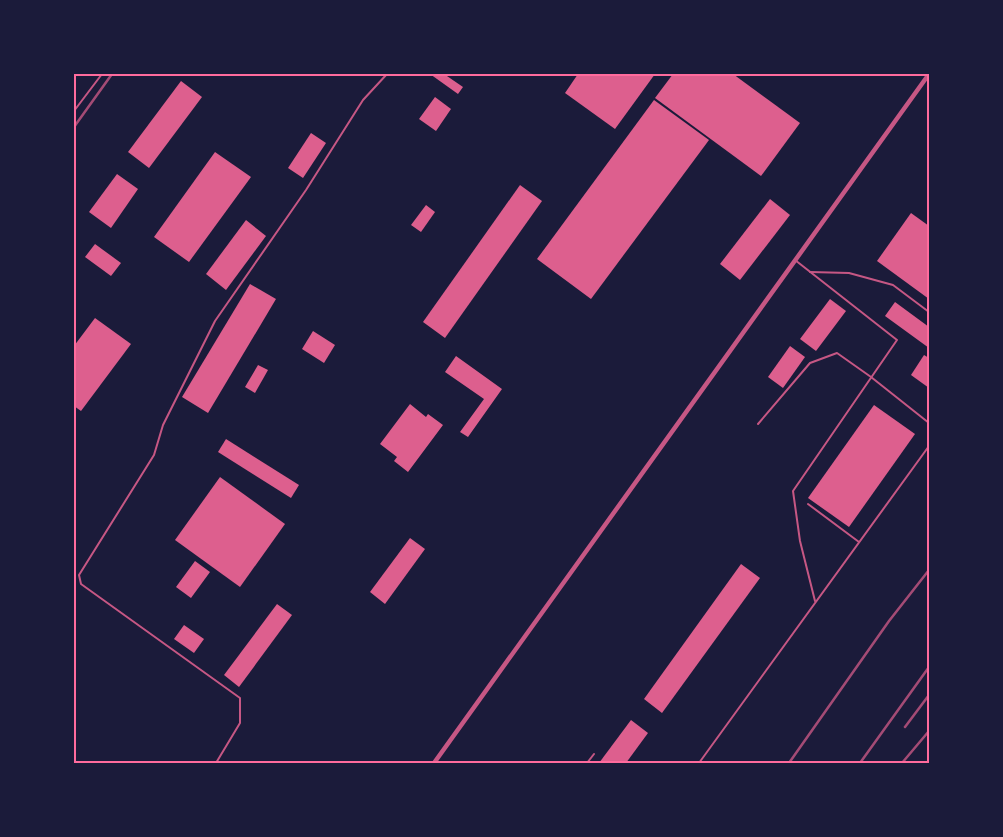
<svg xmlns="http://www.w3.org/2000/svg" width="1003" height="837" font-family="'Roboto Condensed',sans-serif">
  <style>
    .building { fill: #dd5f8e }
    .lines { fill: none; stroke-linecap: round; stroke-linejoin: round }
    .service { stroke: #c65784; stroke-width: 2 }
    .minor { stroke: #c65784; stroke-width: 4.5 }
    .rail { stroke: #a44b75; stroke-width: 2.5 }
    .neatline { fill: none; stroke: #ff6b9d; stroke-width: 2 }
  </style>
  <rect width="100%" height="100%" fill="#1b1b3a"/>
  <g class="building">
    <path d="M430,74H444L463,87L458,94Z"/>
    <path d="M578,74H655L615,129L565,93Z"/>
    <path d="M673,74H733L800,123L761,176L655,98Z"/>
    <path d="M181,81L202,97L149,168L128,152Z"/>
    <path d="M435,97L451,109L436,131L419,119Z"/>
    <path d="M654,100L709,140L591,299L537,259Z"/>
    <path d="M311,133L326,143L303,178L288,168Z"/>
    <path d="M215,152L251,177L189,262L154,237Z"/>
    <path d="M117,174L138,189L111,228L89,212Z"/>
    <path d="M520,185L542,201L445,338L423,322Z"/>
    <path d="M770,199L790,215L740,280L720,264Z"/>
    <path d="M426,205L435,212L421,232L411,225Z"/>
    <path d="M911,213L929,226V299L877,261Z"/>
    <path d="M246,220L266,236L226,290L206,274Z"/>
    <path d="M95,244L121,263L111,276L85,257Z"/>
    <path d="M250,284L276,299L208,413L182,397Z"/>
    <path d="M830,299L846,311L816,351L800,339Z"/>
    <path d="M895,302L929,327V348L885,316Z"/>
    <path d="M95,318L131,344L81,411L74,406V346Z"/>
    <path d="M313,331L335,345L324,363L302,349Z"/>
    <path d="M790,346L805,357L783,388L768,377Z"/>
    <path d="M924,355L929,358V388L911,375Z"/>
    <path d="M456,356L502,389L468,437L460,432L484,399L445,372Z"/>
    <path d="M258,365L268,370L255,393L245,387Z"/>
    <path d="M410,404L426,417L428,414L443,425L408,472L394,461L397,457L380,444Z"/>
    <path d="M874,405L915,434L849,527L808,498Z"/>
    <path d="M226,439L299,485L291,498L218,452Z"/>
    <path d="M220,477L285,524L240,587L175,540Z"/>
    <path d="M410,538L425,549L385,604L370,592Z"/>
    <path d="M195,561L210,572L191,598L176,587Z"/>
    <path d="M741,564L760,578L662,713L644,699Z"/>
    <path d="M277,604L292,615L239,687L224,675Z"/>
    <path d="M184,625L204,639L194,653L174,639Z"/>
    <path d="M631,720L648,733L626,763H599Z"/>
  </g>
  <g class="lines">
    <g class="service">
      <path d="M74,111L102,74"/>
      <path d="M929,204V205"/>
      <path d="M795,260L897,340L793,491L800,541L815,601"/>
      <path d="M810,272L849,273L893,285L929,312"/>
      <path d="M758,424L810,363L837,353L871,377L929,423"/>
      <path d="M808,504L859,542"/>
      <path d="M216,763L240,723V698L81,584L79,575L154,455L163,425L215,321L306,190L363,100L387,74"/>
      <path d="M587,763L594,754"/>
      <path d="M699,763L929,446"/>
    </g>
    <path class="minor" d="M434,763L929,74"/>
    <g class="rail">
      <path d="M74,127L112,74"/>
      <path d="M905,727L929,695"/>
      <path d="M789,763L889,621L929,570"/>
      <path d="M860,763L929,667"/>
      <path d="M902,763L929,731"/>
    </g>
  </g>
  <rect width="1003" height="837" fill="none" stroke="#1b1b3a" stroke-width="150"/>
  <rect x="75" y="75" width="853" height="687" class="neatline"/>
</svg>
